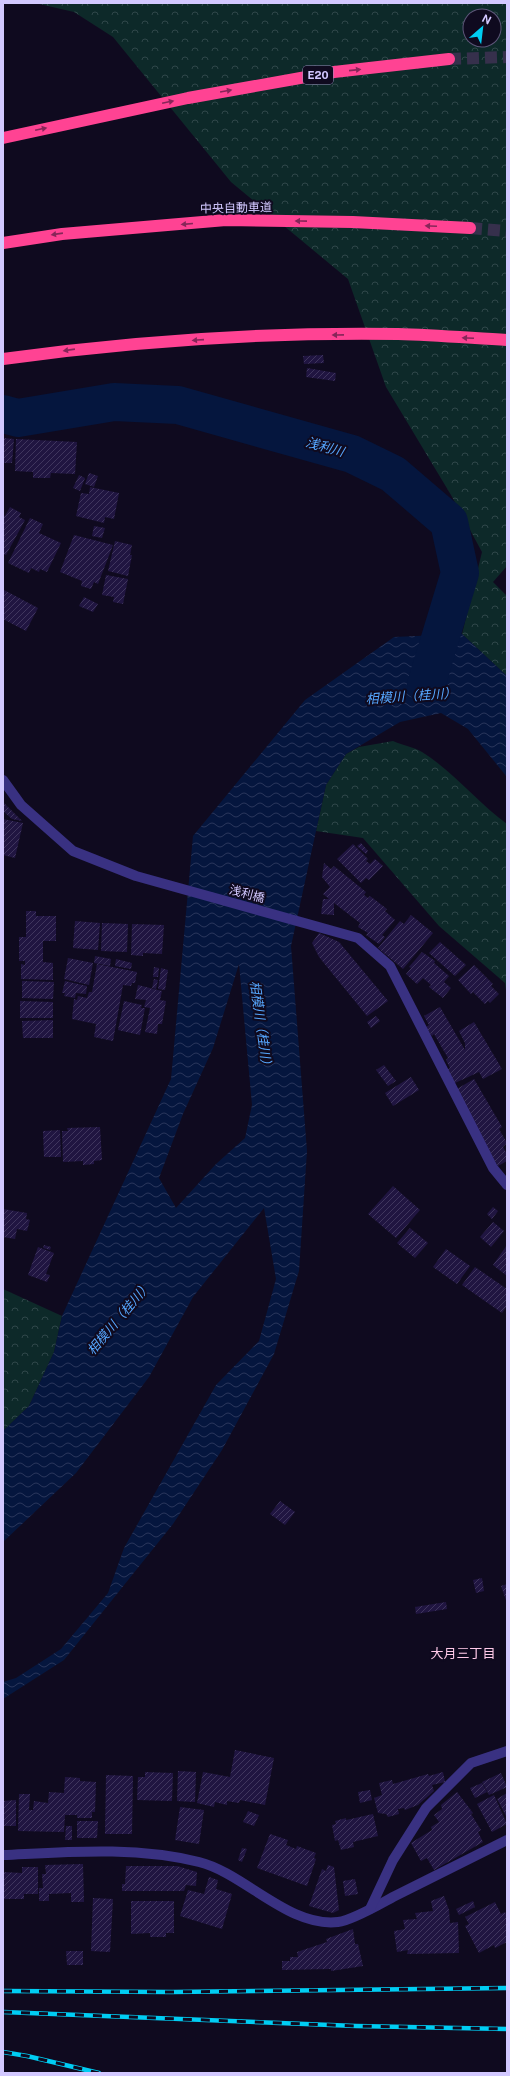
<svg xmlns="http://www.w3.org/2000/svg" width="510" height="2076" font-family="'Public Sans','Noto Sans JP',sans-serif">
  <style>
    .forest { fill: url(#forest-crowns); fill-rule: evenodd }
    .water { fill: url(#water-waves); fill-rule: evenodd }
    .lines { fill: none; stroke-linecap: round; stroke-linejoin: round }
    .river { stroke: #05163e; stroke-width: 38 }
    .building { fill: url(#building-hatch) }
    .highway-tunnel { stroke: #36304c; stroke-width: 12; stroke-dasharray: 12 6; stroke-linecap: butt }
    .minor { stroke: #393182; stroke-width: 10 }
    .highway { stroke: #ff4393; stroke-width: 12 }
    .rail-casing { stroke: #00cdf3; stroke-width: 4.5 }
    .rail { stroke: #0f0a1f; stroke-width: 3; stroke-dasharray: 9; stroke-linecap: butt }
    .oneway { fill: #872659 }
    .labels { text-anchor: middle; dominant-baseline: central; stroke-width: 4; stroke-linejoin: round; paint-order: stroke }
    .shield { fill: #0f0a1f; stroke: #988fbc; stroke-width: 1 }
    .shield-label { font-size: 11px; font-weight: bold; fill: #d2c8ff }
    .street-label { font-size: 12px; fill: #d2c8ff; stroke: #0f0a1f }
    .water-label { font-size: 13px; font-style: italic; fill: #56a7ff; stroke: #0f0a1f }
    .neighbourhood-label { font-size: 13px; fill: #ffcae9; stroke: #0f0a1f }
  </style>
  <defs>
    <pattern id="forest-crowns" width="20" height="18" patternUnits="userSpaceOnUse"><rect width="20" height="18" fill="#0d2929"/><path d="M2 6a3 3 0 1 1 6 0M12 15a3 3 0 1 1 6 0" fill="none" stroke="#2f4749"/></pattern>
    <pattern id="water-waves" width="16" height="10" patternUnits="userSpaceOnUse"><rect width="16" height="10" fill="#05163e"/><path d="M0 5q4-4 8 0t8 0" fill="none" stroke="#29365b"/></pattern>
    <pattern id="building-hatch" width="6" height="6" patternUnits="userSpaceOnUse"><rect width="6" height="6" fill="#201541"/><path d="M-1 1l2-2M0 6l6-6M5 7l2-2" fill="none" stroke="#40365e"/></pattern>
  </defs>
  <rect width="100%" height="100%" fill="#0f0a1f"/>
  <g class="forest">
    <path d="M35,3H507V566L493,582L507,596V676L462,634L482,552L451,495L386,387L348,279L231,182L113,37L74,12ZM470,16H494V40H470Z"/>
    <path d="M393,741C402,745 414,747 422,752C454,772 477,802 507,824V997L505,983L439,926L363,838L316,831L326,785L346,754L359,747Z"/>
    <path d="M3,1289L62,1316L54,1352L29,1406L3,1431Z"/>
  </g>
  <path class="water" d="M462,634L507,676V777L468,729L441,713L400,722L346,754L326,785L291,946L307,1151L299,1271L274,1354L222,1450L173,1524L64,1660L3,1699V1682L16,1678L61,1649L108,1593L124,1548L216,1385L259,1341L276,1279L264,1208L193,1297L149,1377L76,1473L3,1542V1431L29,1406L54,1352L62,1316L171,1079L193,836L305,700L394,637ZM239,964L252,1105L245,1138L216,1164L176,1208L159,1178L183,1114L213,1048Z"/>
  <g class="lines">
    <path class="river" d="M3,414L18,418L114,402L178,405L352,454L393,474L449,522L460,573L426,685"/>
  </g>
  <g class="building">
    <path d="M323,355L324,363L304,364L303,356Z"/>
    <path d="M307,368L336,373L335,381L306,377Z"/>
    <path d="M3,438L14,439L12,463H3Z"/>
    <path d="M16,439L77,442L75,474L51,473L50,478H33V472L15,471Z"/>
    <path d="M89,473L98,476L94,487L85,484Z"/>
    <path d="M79,475L85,478L80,491L73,488Z"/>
    <path d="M90,487L119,493L114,519L105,517L104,523L76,516L81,493L89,494Z"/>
    <path d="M10,507L21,513L19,517L25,520L6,555L3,554V515L5,516Z"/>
    <path d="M30,518L43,524L39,533L61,543L47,572L40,569L39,572L31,568L29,573L8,563Z"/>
    <path d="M94,526L105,528L102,538L92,536Z"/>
    <path d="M74,535L113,545L98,584L94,582L91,589L81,586L82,581L60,572Z"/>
    <path d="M115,541L132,545L130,555H132L128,576L108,571Z"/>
    <path d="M106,575L128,579L123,604L113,602L114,597L102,595Z"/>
    <path d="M4,590L38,608L26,631L3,619Z"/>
    <path d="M84,597L98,604L93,612L79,606Z"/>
    <path d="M3,802L22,821L12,819L3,811Z"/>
    <path d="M3,819L23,823L15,858L3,855Z"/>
    <path d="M361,843L368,851L366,854L357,846Z"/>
    <path d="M353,844L368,859L366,861L370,864L375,859L383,866L369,880L366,878L361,883L337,859Z"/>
    <path d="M324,863L331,869L334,866L366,892L364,895L368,898L370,896L387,909L385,911L395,920L382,935L385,937L379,944L366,935L368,933L358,927L360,923L334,903V915L321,914L323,899H329L323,894L330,887L322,877Z"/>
    <path d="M26,911H36V916H56V941H43V962L53,963V980L21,979V964L25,965V961H19V937H26Z"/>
    <path d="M411,915L433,933L403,969L378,948L400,921L404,924Z"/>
    <path d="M75,921L100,923L98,950L73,948Z"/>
    <path d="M102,923L128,924L127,952L101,951Z"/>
    <path d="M132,924L164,925L162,954L143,953V956L131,955Z"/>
    <path d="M319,933L339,942L388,1001L367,1016L319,957L312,943Z"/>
    <path d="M440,942L466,965L455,976L429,953Z"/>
    <path d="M422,952L435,961L434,963L449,976L444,982L451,988L443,998L429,987L431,985L423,978L417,984L406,974L411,968L409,967Z"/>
    <path d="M95,956L111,959L110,966L94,963Z"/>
    <path d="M68,958L93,963L89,985L64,979Z"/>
    <path d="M116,959L132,963L131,969L115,966Z"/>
    <path d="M97,964L137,972L135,983H132L131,986L123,985L113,1041L94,1037L96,1024L72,1019L74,999L77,1000L78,996L87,998L89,992H92Z"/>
    <path d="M474,965L487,978L471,994L458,980Z"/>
    <path d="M154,967L159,968L158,977H153Z"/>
    <path d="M161,968L168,970L165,990L158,989Z"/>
    <path d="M487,978L493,984L491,986L499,994L490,1003L488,1001L485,1004L473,992Z"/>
    <path d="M154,979L158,980L156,989L152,988Z"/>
    <path d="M22,981L54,982L53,999L22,998Z"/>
    <path d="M65,981L87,986L86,994L76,993L75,998L64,996L65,993H62Z"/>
    <path d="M138,985L162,991L160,1000L166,1001L162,1024H158L157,1034L145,1032L150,1008L144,1007L146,1000L135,999Z"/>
    <path d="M20,1001L53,1002V1018H20Z"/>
    <path d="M124,1001L142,1005L141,1008H145L140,1035L118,1030Z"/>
    <path d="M440,1007L465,1050V1043L459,1031L474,1022L502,1069L483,1079L479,1072L455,1083L447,1070L450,1068L446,1060L448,1058L434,1034L432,1036L426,1027L429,1025L424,1016Z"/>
    <path d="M376,1016L380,1021L371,1028L367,1022Z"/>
    <path d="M53,1020V1038H23L22,1021Z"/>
    <path d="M384,1065L396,1081L388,1086L376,1070Z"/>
    <path d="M411,1077L419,1090L393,1106L385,1093Z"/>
    <path d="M474,1079L502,1127L499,1129L507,1143L503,1147L507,1154V1161L498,1166L455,1090Z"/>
    <path d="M100,1127L102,1160L94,1161V1164L83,1165V1161L63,1162L62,1131H68L67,1128Z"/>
    <path d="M60,1130L61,1157H44L43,1131Z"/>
    <path d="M393,1186L420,1210L396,1238L368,1214Z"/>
    <path d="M493,1207L498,1211L492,1219L487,1214Z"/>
    <path d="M3,1209L27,1213L26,1219L30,1220L27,1231L17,1229L15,1239L3,1237Z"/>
    <path d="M493,1222L504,1231L491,1247L480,1237Z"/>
    <path d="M410,1228L428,1243L415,1258L397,1243Z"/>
    <path d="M44,1245L51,1247L50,1250L43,1248Z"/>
    <path d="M507,1245V1276L493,1265Z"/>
    <path d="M38,1247L54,1253L46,1274L50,1275L47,1282L28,1275Z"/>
    <path d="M446,1249L470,1266L457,1284L433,1267Z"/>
    <path d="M475,1267L507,1289V1306L502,1313L462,1285Z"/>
    <path d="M280,1501L295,1512L285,1525L270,1514Z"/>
    <path d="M482,1578L484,1591L476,1593L473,1580Z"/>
    <path d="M507,1584V1603L501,1586Z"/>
    <path d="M446,1602L447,1609L416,1614L415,1607Z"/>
    <path d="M235,1750L274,1758L265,1805L240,1800L239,1803L227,1801V1805L215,1802L214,1807L197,1803L203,1772L230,1777Z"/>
    <path d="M178,1771L196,1772L195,1802L177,1801Z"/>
    <path d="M145,1772L173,1773L172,1801L137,1800L138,1777H145Z"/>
    <path d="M443,1772L445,1782L432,1785L434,1791L418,1805L405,1810L404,1808L398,1809L399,1814L388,1817L386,1814L378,1813L374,1798L382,1795L379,1783L392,1780L393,1784L428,1774L429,1776Z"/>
    <path d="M501,1773L507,1787L489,1795L482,1782Z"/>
    <path d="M106,1775L133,1776L132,1834H105Z"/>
    <path d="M65,1777L80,1778V1781L96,1782L95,1812H92V1818H77V1815H65L64,1832L18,1831L19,1794H30L29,1810H33L34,1801L48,1803L49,1792L64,1793Z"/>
    <path d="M482,1783L487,1792L475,1798L470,1788Z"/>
    <path d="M370,1790L372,1800L360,1803L358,1792Z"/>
    <path d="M457,1792L473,1813L471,1814L481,1830L478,1832L483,1842L434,1870L427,1858L421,1861L411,1843L432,1830L431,1827L439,1822L434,1815L442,1809L441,1805Z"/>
    <path d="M507,1793V1818L497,1799Z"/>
    <path d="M494,1795L507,1824L492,1832L477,1804Z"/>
    <path d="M16,1800V1826H3V1801Z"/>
    <path d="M180,1807L204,1810L199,1844L175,1840Z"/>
    <path d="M248,1811L259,1815L254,1826L243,1822Z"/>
    <path d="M373,1814L378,1836L353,1842L354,1847L341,1850L338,1840L335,1841L332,1825L336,1824L335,1821L346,1818V1820Z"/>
    <path d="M77,1821H98L97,1838H77Z"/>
    <path d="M66,1826H72V1840H65Z"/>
    <path d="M270,1834L288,1840L286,1845L296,1849L297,1846L316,1853L314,1858L316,1859L307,1886L257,1868Z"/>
    <path d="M242,1848L247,1849L242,1862L238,1860Z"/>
    <path d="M83,1864L84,1902H71V1893L49,1894V1901H39V1888H43L42,1874H46L45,1865Z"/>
    <path d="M328,1865L334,1867L339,1910L333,1913L309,1906L322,1869L326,1871Z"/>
    <path d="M126,1866H177L197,1872L196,1886L186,1885L184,1891H122V1884H125Z"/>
    <path d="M22,1867H38V1894H24V1899H3V1872L22,1873Z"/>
    <path d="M209,1877L218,1880L216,1889L232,1894L222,1929L180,1916L188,1890L204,1894Z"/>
    <path d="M355,1879L358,1894L345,1896L343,1881Z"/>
    <path d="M444,1896L449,1910L450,1923L458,1922L459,1953L407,1954L408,1950L397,1952L394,1931L405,1929L403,1920L417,1919L415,1913L433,1911L431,1901Z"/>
    <path d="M93,1898L113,1899L110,1952L91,1951Z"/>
    <path d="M131,1901H174V1933H166V1937H150V1933L131,1934Z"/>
    <path d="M473,1901L475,1907L459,1915L456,1909Z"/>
    <path d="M495,1902L501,1914L505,1912L507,1916V1942L495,1948L494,1945L479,1953L465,1926L469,1924L465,1917Z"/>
    <path d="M353,1929L355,1944H358L363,1966L331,1971V1969L282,1970V1961H290V1957H298L297,1952L327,1942L326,1939Z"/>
    <path d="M66,1951H83V1965H67Z"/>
  </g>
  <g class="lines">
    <g class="highway-tunnel">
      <path d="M449,59L507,57"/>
      <path d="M470,228L507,231"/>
    </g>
    <g class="minor">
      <path d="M3,780L21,805L73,851L136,876L358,938L390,966L493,1168L507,1185"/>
      <path d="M3,1855C67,1852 135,1846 199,1862C244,1873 289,1928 338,1922C353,1920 380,1904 393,1897C431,1878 469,1859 507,1840"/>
      <path d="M370,1909L393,1860L426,1808L471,1763L507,1751"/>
    </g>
    <g class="highway">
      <path d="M3,138L188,98L334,72L449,59"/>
      <path d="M3,243L62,234L226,220L353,222L470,228"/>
      <path d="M3,359C134,341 266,332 398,334C434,335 471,338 507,340"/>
    </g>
    <g class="rail-casing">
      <g id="rail">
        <path d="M3,1991L172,1992L507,1988"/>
        <path d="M3,2012L356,2026L507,2029"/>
        <path d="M3,2052L27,2056L99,2073"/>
      </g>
    </g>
    <use href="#rail" class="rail"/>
  </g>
  <defs><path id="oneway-solid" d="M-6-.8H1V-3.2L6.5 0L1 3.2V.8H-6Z"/></defs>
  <g class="oneway">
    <use href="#oneway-solid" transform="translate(355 70) rotate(-6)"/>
    <use href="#oneway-solid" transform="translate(226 91) rotate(-10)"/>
    <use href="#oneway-solid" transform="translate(168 102) rotate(-12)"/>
    <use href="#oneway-solid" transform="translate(41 129) rotate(-12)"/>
    <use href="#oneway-solid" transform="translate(301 221) rotate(-179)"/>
    <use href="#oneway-solid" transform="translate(187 224) rotate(175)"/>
    <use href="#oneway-solid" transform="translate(431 226) rotate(-177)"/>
    <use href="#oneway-solid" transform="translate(57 234) rotate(172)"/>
    <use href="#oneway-solid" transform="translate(338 335) rotate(179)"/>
    <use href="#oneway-solid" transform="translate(468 338) rotate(-177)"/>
    <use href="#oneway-solid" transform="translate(198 340) rotate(176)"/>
    <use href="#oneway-solid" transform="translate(69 350) rotate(172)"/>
  </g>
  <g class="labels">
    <rect class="shield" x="303" y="66" width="30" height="18" rx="3"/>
    <g class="shield-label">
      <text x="318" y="75">E20</text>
    </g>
    <g class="street-label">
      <text transform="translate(236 208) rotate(-1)">中央自動車道</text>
      <text transform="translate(247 894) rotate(15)">浅利橋</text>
    </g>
    <g class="water-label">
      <text transform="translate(325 447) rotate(16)">浅利川</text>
      <text transform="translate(411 696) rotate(-4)">相模川（桂川）</text>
      <text transform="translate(261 1026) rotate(82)">相模川（桂川）</text>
      <text transform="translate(119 1318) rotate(-50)">相模川（桂川）</text>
    </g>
    <g class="neighbourhood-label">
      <text x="463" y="1653">大月三丁目</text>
    </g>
  </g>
  <rect width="510" height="2076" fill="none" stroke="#d2c8ff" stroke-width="8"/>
  <g transform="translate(482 28) rotate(28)"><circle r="19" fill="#0f0a1f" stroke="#5d5679"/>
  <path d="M0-3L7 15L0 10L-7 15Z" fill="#00cdf3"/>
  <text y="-6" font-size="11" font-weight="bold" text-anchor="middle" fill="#d2c8ff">N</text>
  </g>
</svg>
